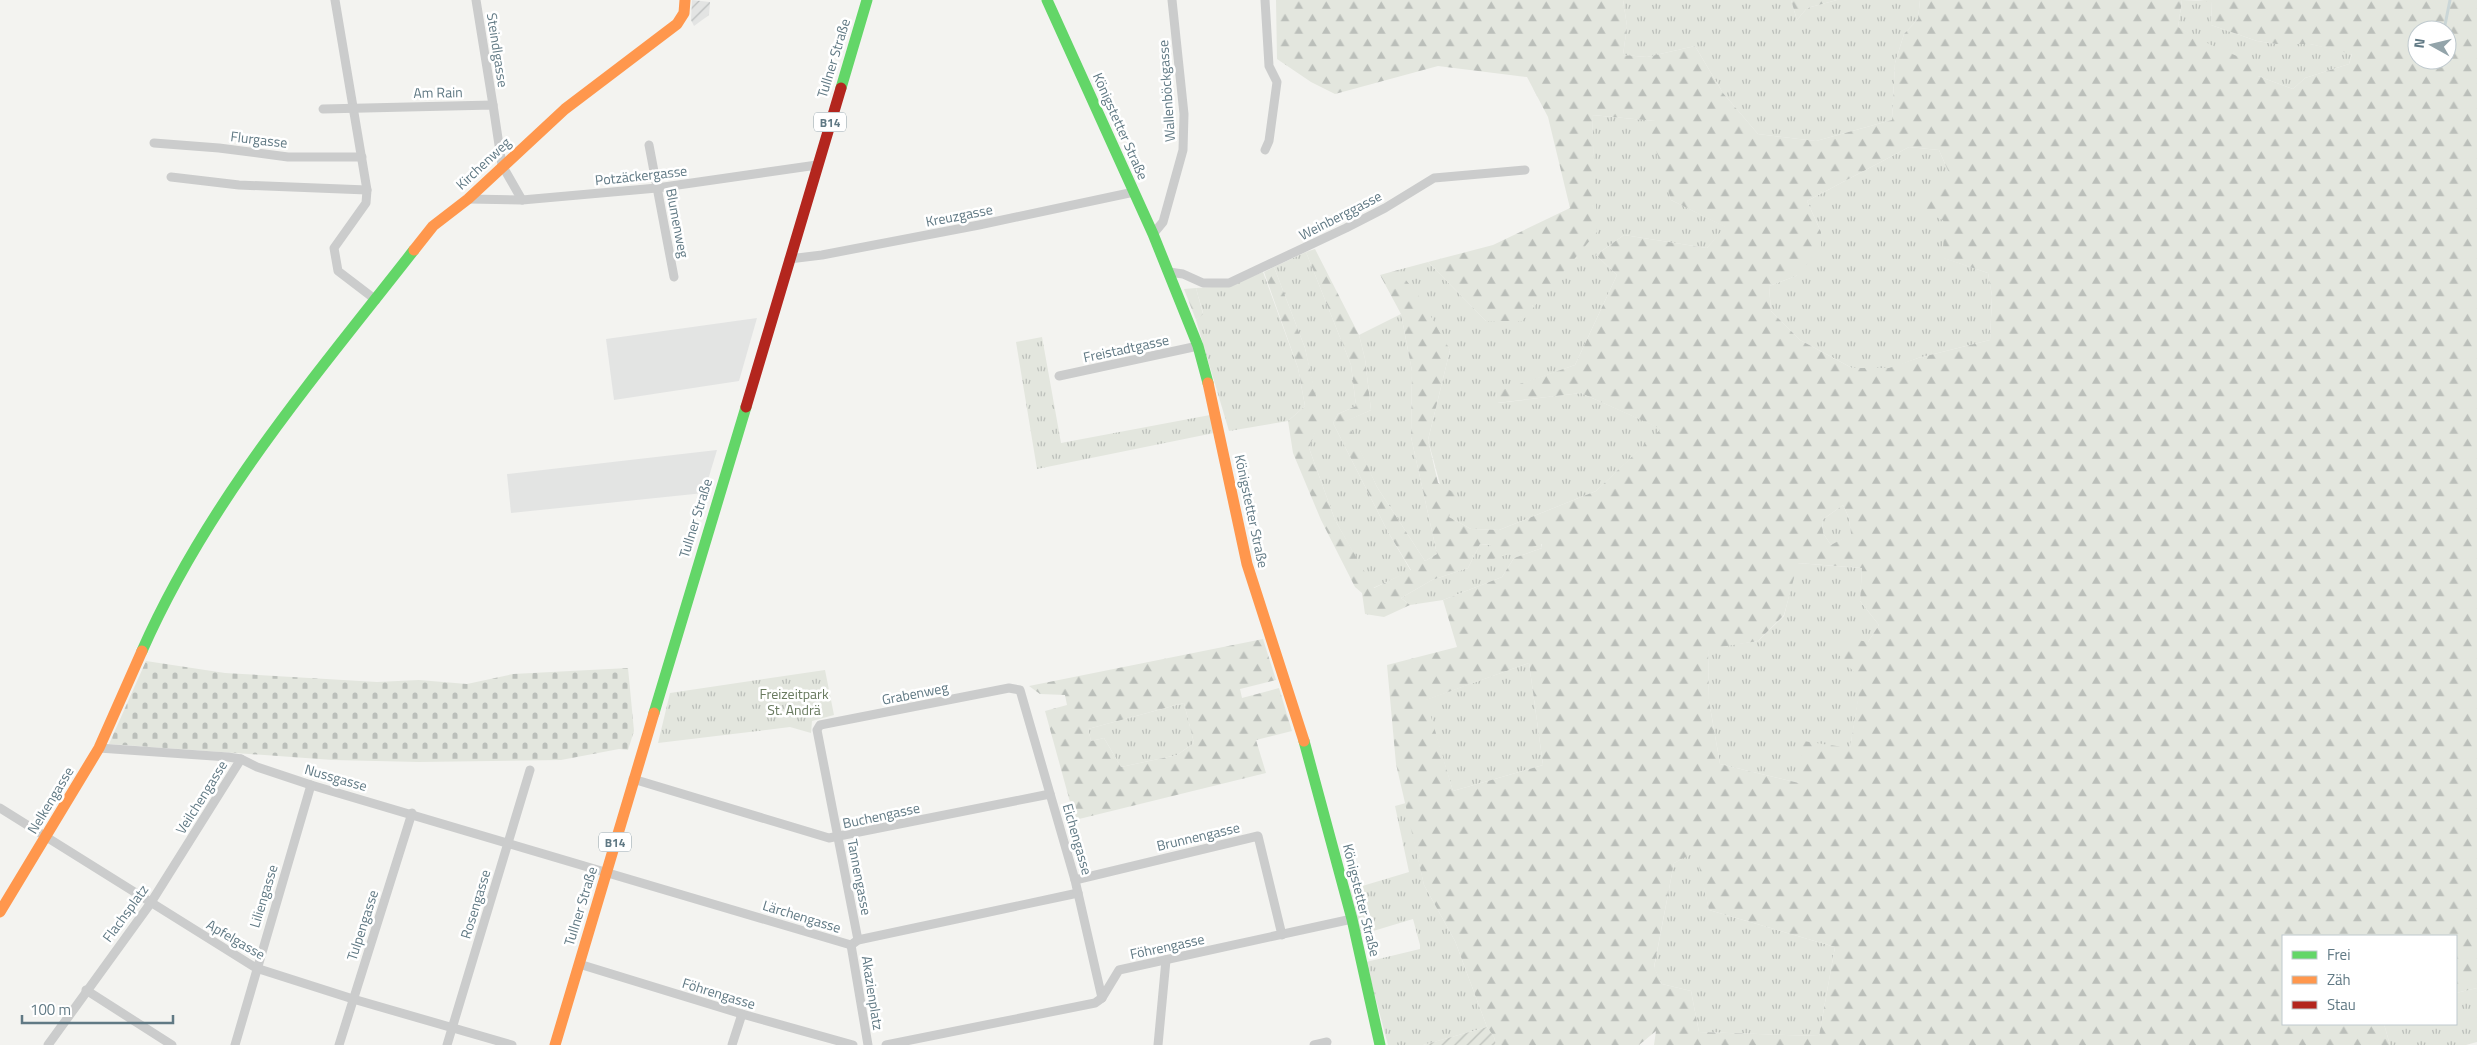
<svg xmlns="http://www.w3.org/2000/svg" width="2477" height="1045" font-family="'Titillium Web',sans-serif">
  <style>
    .built { fill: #e3e4e3 }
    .industrial { fill: url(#industrial-furrows) }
    .grass { fill: url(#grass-tufts) }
    .forest { fill: url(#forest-firs); fill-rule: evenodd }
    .cemetery { fill: url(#cemetery-stones) }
    .garden { fill: url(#garden-furrows) }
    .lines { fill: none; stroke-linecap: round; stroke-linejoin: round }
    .stream { stroke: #cad6d7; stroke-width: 3 }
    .street { stroke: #cbcccc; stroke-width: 9 }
    .fast { stroke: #63d668; stroke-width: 11 }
    .slow { stroke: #ff974d; stroke-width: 11 }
    .jam { stroke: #b3261e; stroke-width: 11 }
    .labels { text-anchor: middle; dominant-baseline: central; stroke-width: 5; stroke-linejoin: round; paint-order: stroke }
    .shield { fill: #fff; stroke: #90a1a9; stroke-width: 1 }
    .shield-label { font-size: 12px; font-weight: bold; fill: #607984 }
    .street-label { font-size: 14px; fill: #607984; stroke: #fff }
    .park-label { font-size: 14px; fill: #697a5f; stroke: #fff }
  </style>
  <defs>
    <pattern id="industrial-furrows" width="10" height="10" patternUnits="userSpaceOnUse" patternTransform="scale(1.25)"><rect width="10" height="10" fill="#e3e4e3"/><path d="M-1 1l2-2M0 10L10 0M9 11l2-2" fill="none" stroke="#bbbebe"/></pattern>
    <pattern id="grass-tufts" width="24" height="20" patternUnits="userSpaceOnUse" patternTransform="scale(1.25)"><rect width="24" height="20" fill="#e3e6de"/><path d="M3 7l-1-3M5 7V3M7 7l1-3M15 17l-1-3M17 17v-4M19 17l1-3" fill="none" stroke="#bbbfba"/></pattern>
    <pattern id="forest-firs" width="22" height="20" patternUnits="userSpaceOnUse" patternTransform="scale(1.25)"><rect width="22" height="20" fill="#e3e6de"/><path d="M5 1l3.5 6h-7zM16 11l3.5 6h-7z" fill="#bbbfba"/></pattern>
    <pattern id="cemetery-stones" width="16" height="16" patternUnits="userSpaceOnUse" patternTransform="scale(1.25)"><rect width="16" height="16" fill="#e3e6de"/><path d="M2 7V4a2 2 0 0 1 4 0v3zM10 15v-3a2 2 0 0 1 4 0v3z" fill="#bbbfba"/></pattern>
    <pattern id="garden-furrows" width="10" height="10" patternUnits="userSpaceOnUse" patternTransform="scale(1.25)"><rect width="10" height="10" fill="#e3e6de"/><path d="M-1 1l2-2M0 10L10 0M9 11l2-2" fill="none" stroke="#bbbfba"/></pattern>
  </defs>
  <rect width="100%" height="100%" fill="#f3f3f0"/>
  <g class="built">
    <path d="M757,318L739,381L614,400L606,339Z"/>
    <path d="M717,450L704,493L511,513L507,474Z"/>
  </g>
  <path class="industrial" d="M692,0L710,2L709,15L694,26L691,20Z"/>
  <g class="grass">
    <path d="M1623,0H1791L1797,20L1807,8L1837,0H1920L1918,19L1904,34L1895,63L1892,120L1816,141L1758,134L1723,93L1695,46L1647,57L1623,55L1627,26Z"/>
    <path d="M2182,0L2212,1L2211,25L2257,41L2276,44H2310L2352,53L2349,64L2305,78L2293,89L2258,76L2178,27Z"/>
    <path d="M1592,115L1655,121L1671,200L1726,227L1707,248L1624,235L1596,255L1617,275L1575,365L1496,393L1498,403L1581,393L1662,429L1596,491L1499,530L1471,529L1449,517L1428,440L1450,350L1398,270L1428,262L1486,321L1596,232Z"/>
    <path d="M1909,147L1939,150L1949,173L1944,258L1988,273L1992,296L1990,340L1918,358L1889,369L1852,368L1800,340L1771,311L1769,286L1796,276L1821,232L1807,201Z"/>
    <path d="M1306,252L1351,365L1356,406L1338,414L1333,423L1388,532L1411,571L1373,588L1335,520L1309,448L1320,418L1305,348L1274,267Z"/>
    <path d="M1263,272L1298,368L1305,406L1288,421L1229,431L1196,320L1203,313L1196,288L1229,286Z"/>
    <path d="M1401,314L1412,371L1411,437L1437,554L1425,561L1377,487L1346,421L1371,410L1365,359L1359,335Z"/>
    <path d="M1042,337L1061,443L1210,415L1214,433L1037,469L1016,342Z"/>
    <path d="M1843,505L1849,518L1851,535L1831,545L1823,533L1822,520Z"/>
    <path d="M1541,543L1542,548L1514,558L1502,577L1443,600L1410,605L1401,598L1432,580L1468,568L1480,544L1523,549Z"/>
    <path d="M1797,563L1862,568L1860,601L1879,625L1868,642L1850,748L1799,783L1720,764L1709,701L1708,648L1758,641L1784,616Z"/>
    <path d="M1529,663L1543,765L1453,791L1425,700Z"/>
    <path d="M825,670L834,715L812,721L811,733L790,727L658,743L670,693Z"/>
    <path d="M1184,703L1194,743L1177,755L1121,767L1104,738L1091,741L1088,729Z"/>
    <path d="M1406,803L1424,885L1455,941L1487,1027L1423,1045H1388L1366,962L1420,949V945L1413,919L1360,935L1349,890L1409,872L1395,806Z"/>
    <path d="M1697,851L1709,910L1835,947L1819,1036L1699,1032L1691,991L1662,984L1654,968L1674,863Z"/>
    <path d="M2477,988V1042L2466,1045H2390L2384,1024H2456V993Z"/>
  </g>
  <g class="forest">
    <path d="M1276,0H1623L1627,26L1623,55L1647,57L1695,46L1723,93L1758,134L1816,141L1892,120L1895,63L1904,34L1918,19L1920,0H2182L2178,27L2211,45L2258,65V76L2293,89L2305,78L2349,64L2352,54L2310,44H2276L2257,41L2211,25L2212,2L2196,0H2477V988L2456,993V936H2283V1024H2384L2390,1045H1654L1656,1031L1639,1045H1496L1494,1037L1487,1027L1455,941L1424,885L1396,764L1387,665L1457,647L1443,600L1502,577L1514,558L1542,548V544L1487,561L1485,550L1491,545L1480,544L1468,568L1432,580L1401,598L1410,605L1384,617L1365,614L1362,593L1355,587L1321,520L1293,453L1288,421L1305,406L1298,368L1264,272L1274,267L1305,348L1321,418L1309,448L1335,520L1374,588L1411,570L1388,532L1333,423L1338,414L1356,406L1351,365L1306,252L1315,249L1359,335L1365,359L1371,410L1347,421L1377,487L1425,561L1437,554L1411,437L1412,371L1401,314L1380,275L1398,270L1421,299L1450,350L1428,440L1438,483L1456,494L1449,517L1471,529L1499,530L1596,491L1661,429L1581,393L1497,403L1496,392L1575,365L1617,275L1596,255L1624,235L1707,248L1725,227L1671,200L1651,133L1655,121L1592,115L1597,232L1522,321H1486L1428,262L1493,245L1570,208L1548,117L1527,77L1438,66L1335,94L1311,82L1277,59ZM2417,30H2447V60H2417ZM1909,147L1939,150L1949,173L1918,207L1944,221L1943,258L1988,273L1992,296L1990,340L1918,358L1889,368H1852L1800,340L1771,311L1769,286L1796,276L1821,249V232L1807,201ZM1843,505L1849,518L1851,534L1831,545L1823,533L1822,520ZM1798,563L1862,568L1860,601L1879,625L1868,642L1847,638L1837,653L1861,680L1850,748L1803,741L1799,783L1720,764L1709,701L1708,649L1758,641L1784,615ZM1529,663L1543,765L1453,791L1426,700ZM1696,852L1709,910L1835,947L1819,1036L1699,1032L1691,991L1662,984L1654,967L1674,863Z"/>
    <path d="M1791,0H1837L1807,8L1797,20Z"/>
    <path d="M1196,288L1203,314L1196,320L1184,289Z"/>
    <path d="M1263,639L1276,680L1240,689L1242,698L1279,688L1292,731L1256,740L1266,773L1075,820L1045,711L1067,705L1065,695L1040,694L1029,686ZM1184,703L1194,743L1177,755L1121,767L1104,738L1091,741L1088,729Z"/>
  </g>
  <path class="cemetery" d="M146,661L225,673L377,682L419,680L467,684L513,674L628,668L634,731L628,750L619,749L561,760L419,762L333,760L109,744Z"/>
  <path class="garden" d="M1487,1027L1494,1037L1496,1045H1423Z"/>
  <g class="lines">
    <path class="stream" d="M2444,30L2450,0"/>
    <g class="street">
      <path d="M335,0L367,190L366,203L334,248L338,271L376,300"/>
      <path d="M476,0L493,105"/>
      <path d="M1265,0L1269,66L1277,82L1269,141L1265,150"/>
      <path d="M323,109L493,105L502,165L522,200"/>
      <path d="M154,143L219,148L288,157H362"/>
      <path d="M649,145L674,277"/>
      <path d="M171,177L239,185L367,190"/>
      <path d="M468,199L522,200L657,188L817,165"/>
      <path d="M1153,234L1163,222L1183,150L1184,114L1172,0"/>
      <path d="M789,259L822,255L979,225L1134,192"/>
      <path d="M1169,272L1183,274L1203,283H1229L1346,228L1385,208L1434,178L1525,170"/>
      <path d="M1059,376L1198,346"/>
      <path d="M99,748L228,757L241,759L257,767L311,785L851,945L858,940L1078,893"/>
      <path d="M633,779L829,838L1050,794"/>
      <path d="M0,808L256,968L353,999L512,1045"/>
      <path d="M1075,880L1258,836L1282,935"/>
      <path d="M858,940L817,730L820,725L1009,688L1020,690L1075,880L1102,998"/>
      <path d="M851,945L868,1045"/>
      <path d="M579,964L742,1014L853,1045"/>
      <path d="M86,990L172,1045"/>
      <path d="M48,1045L150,904L241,759"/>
      <path d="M235,1045L311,785"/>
      <path d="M339,1045L412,813"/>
      <path d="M447,1045L530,770"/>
      <path d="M732,1045L742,1014"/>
      <path d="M886,1045L1095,1003L1102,998L1119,970L1352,919"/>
      <path d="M1158,1045L1166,960"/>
      <path d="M1314,1045L1327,1042"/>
    </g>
    <g class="fast">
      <path d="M1047,0L1153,234L1198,346L1208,383"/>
      <path d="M841,88L867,0"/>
      <path d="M142,651C208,501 314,378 414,250"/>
      <path d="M654,713L746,407"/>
      <path d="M1304,741L1352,919L1380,1045"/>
    </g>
    <g class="slow">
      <path d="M414,250L433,226L468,199L565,109L677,24L684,13L685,0"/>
      <path d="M1208,383L1247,564L1304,741"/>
      <path d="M0,912L99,748L142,651"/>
      <path d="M555,1045L654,713"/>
    </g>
    <path class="jam" d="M746,407L841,88"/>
  </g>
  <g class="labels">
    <g class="shield">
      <rect x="814" y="112.5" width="32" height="19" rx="4"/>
      <rect x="599" y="832.5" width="32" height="19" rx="4"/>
    </g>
    <g class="shield-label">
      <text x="830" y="122">B14</text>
      <text x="615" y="842">B14</text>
    </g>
    <g class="street-label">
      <text transform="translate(498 50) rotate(81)">Steindlgasse</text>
      <text transform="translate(833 58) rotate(-73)">Tullner Straße</text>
      <text transform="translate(1166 91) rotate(-94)">Wallenböckgasse</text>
      <text transform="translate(438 92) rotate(-1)">Am Rain</text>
      <text transform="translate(1121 126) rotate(66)">Königstetter Straße</text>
      <text transform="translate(259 139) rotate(7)">Flurgasse</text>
      <text transform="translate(483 163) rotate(-43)">Kirchenweg</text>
      <text transform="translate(641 175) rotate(-6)">Potzäckergasse</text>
      <text transform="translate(959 215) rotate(-11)">Kreuzgasse</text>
      <text transform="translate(1340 215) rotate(-27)">Weinberggasse</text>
      <text transform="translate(678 223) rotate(79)">Blumenweg</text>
      <text transform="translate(1126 348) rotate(-12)">Freistadtgasse</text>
      <text transform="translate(1252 511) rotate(78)">Königstetter Straße</text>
      <text transform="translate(695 518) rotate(-73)">Tullner Straße</text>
      <text transform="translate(915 693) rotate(-11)">Grabenweg</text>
      <text transform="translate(336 777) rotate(16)">Nussgasse</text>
      <text transform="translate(201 797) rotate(-58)">Veilchengasse</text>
      <text transform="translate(50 800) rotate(-59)">Nelkengasse</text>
      <text transform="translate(881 815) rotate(-12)">Buchengasse</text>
      <text transform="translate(1198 836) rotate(-13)">Brunnengasse</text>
      <text transform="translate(1078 839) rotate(74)">Eichengasse</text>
      <text transform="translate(860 877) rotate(79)">Tannengasse</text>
      <text transform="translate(263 896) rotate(-73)">Liliengasse</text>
      <text transform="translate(1362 900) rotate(76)">Königstetter Straße</text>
      <text transform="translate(475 904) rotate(-73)">Rosengasse</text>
      <text transform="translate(580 906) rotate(-73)">Tullner Straße</text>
      <text transform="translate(125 913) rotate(-54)">Flachsplatz</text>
      <text transform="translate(802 916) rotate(17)">Lärchengasse</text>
      <text transform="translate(362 925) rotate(-72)">Tulpengasse</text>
      <text transform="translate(236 939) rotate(30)">Apfelgasse</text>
      <text transform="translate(1167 946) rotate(-12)">Föhrengasse</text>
      <text transform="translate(719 993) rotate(17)">Föhrengasse</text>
      <text transform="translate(873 993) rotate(81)">Akazienplatz</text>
    </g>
    <g class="park-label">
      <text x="794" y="693">Freizeitpark<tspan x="794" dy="16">St. Andrä</tspan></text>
    </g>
  </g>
  <rect x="2282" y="935" width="175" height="90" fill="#ffffff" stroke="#bfc9ce"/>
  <rect x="2292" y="951" width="25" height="8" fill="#63d668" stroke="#bfc9ce"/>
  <text x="2327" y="960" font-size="15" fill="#607984">Frei</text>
  <rect x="2292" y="976" width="25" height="8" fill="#ff974d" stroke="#bfc9ce"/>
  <text x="2327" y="985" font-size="15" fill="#607984">Zäh</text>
  <rect x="2292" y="1001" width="25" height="8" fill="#b3261e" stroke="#bfc9ce"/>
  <text x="2327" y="1010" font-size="15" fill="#607984">Stau</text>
  <g transform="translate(2432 45) rotate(278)"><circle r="24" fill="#ffffff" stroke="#bfc9ce"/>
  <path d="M0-4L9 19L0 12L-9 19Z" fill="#93a4aa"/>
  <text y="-8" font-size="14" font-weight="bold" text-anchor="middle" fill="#607984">N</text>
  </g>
  <path d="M22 1015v8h151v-8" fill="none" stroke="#607984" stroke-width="2.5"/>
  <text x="30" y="1015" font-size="15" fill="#607984" stroke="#ffffff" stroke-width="4" paint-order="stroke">100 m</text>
</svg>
